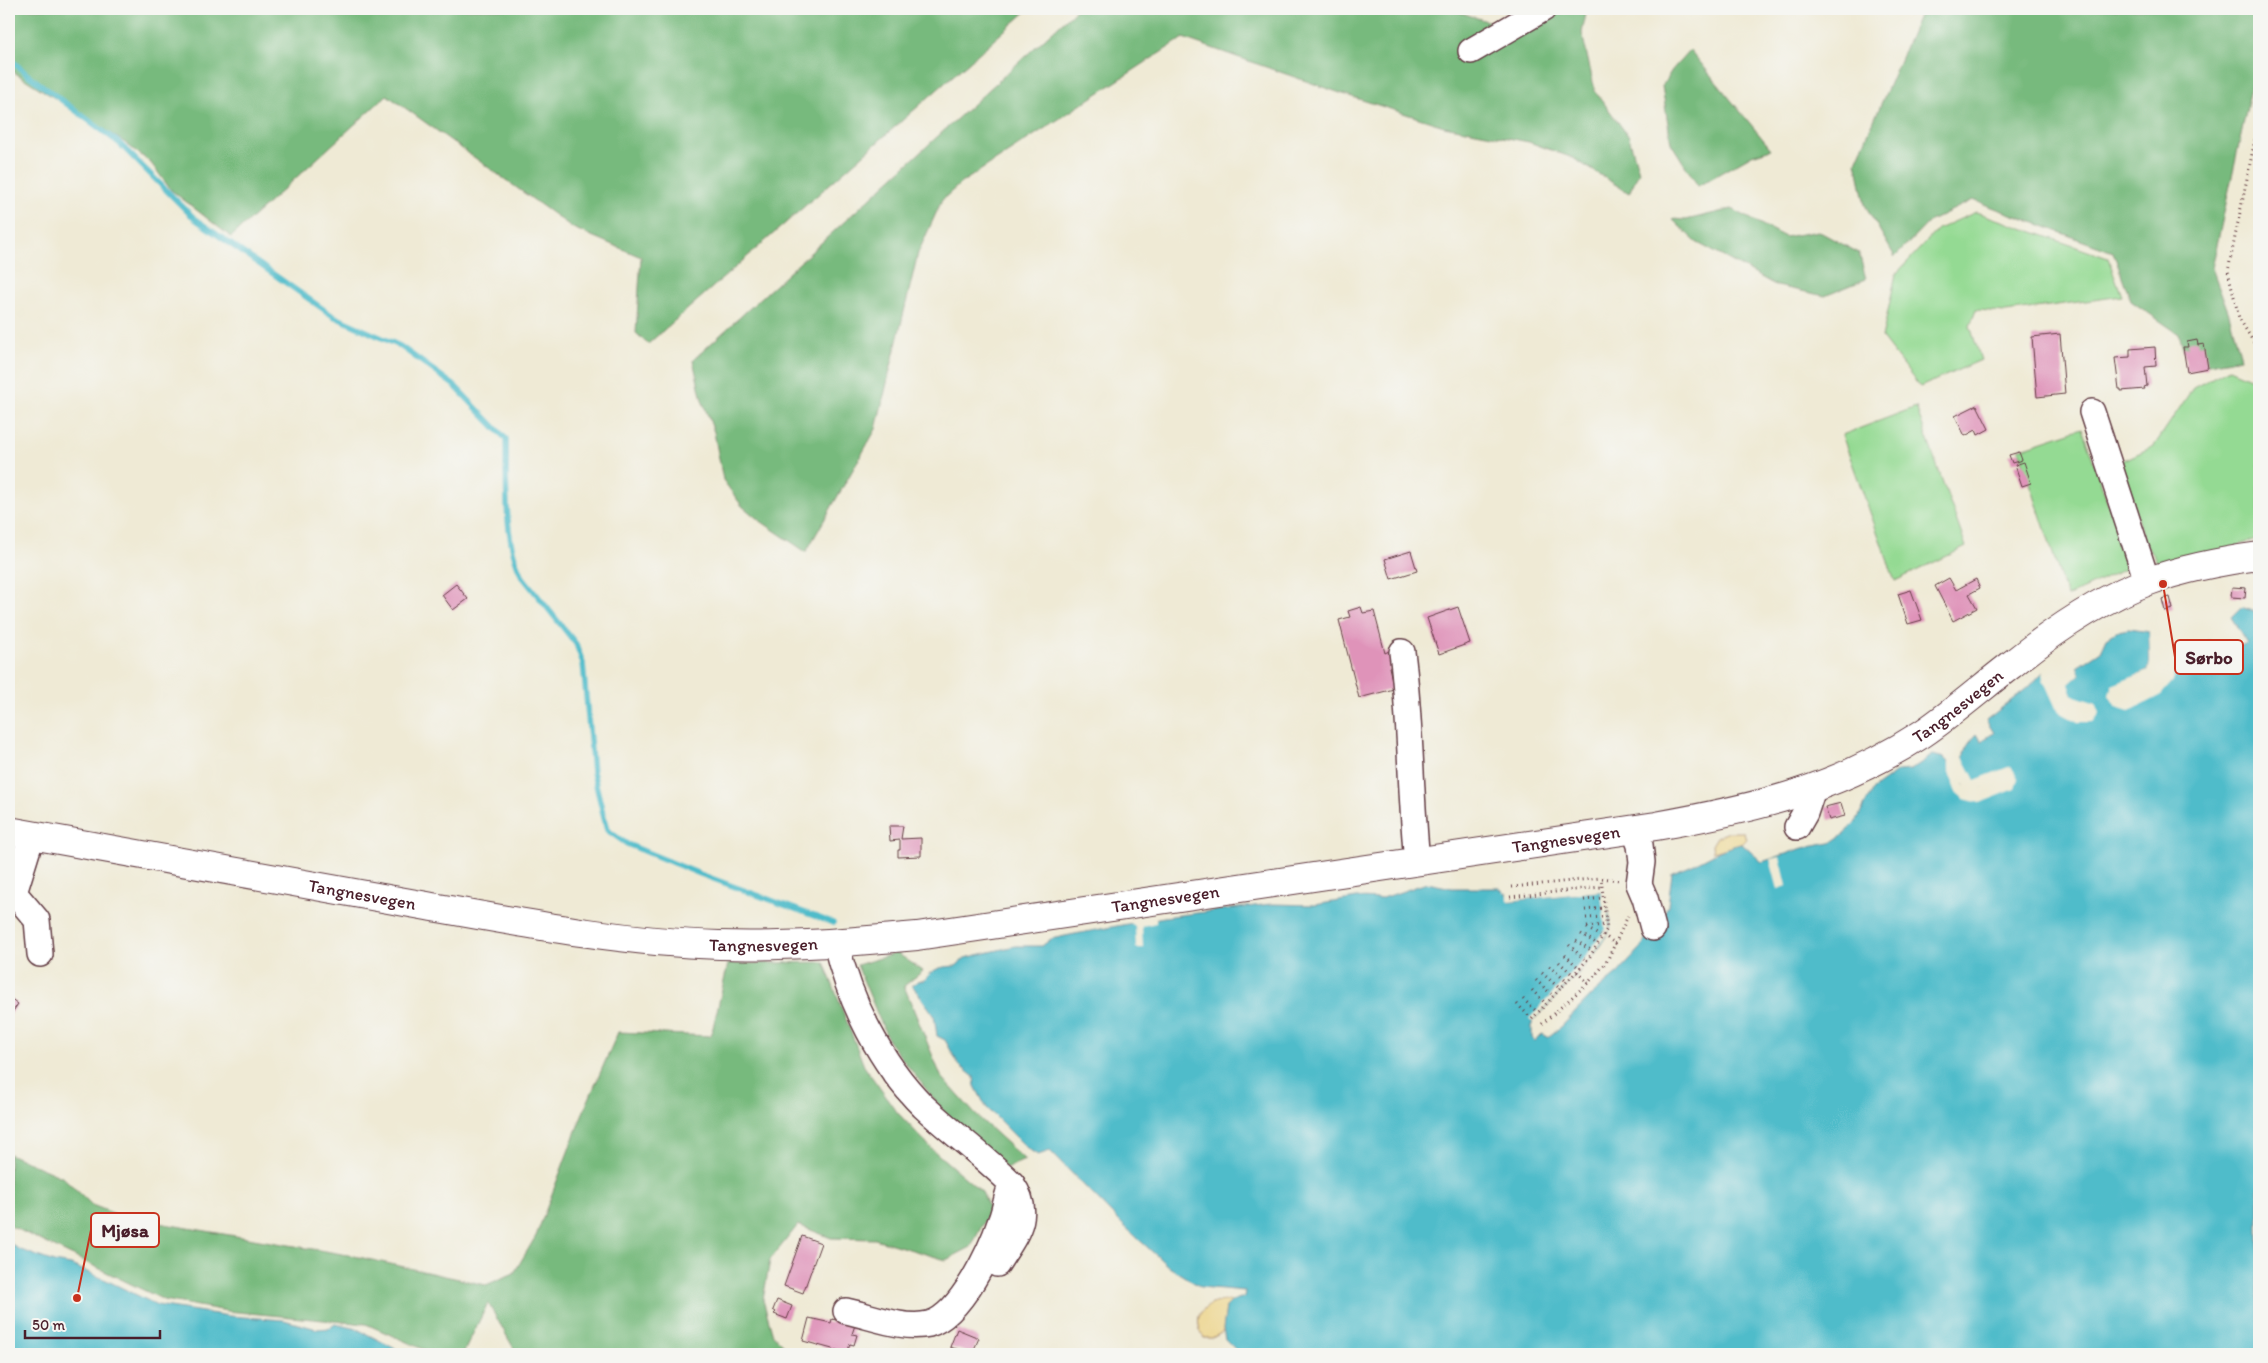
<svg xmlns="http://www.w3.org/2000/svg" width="2268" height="1363" font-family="Itim,sans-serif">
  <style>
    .green { fill: #94da93; stroke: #6f7c5f }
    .forest { fill: #77ba7d; stroke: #606c54 }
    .sand { fill: #eeda9e; stroke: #9c7c64 }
    .water { fill: #50bcca; stroke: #4d6e7a }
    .pier { fill: #efead5 }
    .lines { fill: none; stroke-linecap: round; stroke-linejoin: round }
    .stream { stroke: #50bcca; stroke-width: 5.5 }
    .building { fill: #df93b9 }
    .minor-casing { stroke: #633d44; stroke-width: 28 }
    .major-casing { stroke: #633d44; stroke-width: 30 }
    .path { stroke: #633d44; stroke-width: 3; stroke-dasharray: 1 4; stroke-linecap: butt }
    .minor { stroke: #fff; stroke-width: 25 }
    .major { stroke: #fff; stroke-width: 28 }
    .labels { text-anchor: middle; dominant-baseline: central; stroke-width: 4; stroke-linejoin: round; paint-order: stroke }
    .street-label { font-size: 18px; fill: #4a1f2b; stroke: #f6f6f2 }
    .leader { fill: none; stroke: #c8321e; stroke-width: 2 }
    .callout-dot { fill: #c8321e; stroke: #f6f6f2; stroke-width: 2 }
    .callout { fill: #f6f6f2; stroke: #c8321e; stroke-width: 2 }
    .callout-label { font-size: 19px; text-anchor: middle; font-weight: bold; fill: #4a1f2b }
  </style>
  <rect width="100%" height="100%" fill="#f6f6f2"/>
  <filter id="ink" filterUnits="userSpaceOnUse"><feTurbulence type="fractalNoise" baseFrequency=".02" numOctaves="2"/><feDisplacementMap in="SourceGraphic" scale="10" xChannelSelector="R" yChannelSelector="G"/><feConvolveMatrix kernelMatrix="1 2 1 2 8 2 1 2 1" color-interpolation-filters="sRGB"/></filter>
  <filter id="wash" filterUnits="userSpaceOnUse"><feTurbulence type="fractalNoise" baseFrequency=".0096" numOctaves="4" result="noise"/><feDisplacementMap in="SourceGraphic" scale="20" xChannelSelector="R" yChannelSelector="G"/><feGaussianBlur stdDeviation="1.12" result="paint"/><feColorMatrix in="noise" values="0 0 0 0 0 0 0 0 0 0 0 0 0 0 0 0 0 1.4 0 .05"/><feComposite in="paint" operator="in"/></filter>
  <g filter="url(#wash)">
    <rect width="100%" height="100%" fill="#efead5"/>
    <g class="green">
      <path d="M1976,212L2108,258L2122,296L2006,312L1976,310L1970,326L1981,360L1920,387L1882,338L1896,274L1938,229Z"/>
      <path d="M2229,369L2259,382V539L2162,569L2145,544L2120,462L2154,446L2193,388Z"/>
      <path d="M1916,407L1966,547L1895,581L1842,435Z"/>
      <path d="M2082,428L2126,555L2125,569L2067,597L2019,449Z"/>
    </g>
    <g class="forest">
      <path d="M9,9H1029L648,344L636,333L641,257L573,228L387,95L231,237L171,190L151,163L124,142L9,69Z"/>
      <path d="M1077,9H1450L1517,31L1529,9H1587L1582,33L1595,91L1629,137L1639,172L1629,193L1573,158L1529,142L1444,126L1343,94L1183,38L961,183L942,200L918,253L876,429L806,552L759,520L742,506L723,480L714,432L702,400L693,360Z"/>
      <path d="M1922,9H2259V52L2212,268L2229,314L2241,358L2189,368L2179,334L2131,301L2113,252L1973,200L1930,221L1895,257L1865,205L1856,162Z"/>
      <path d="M1690,50L1771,149L1752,155L1698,186L1671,143L1662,86L1672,70Z"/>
      <path d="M1732,209L1785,237L1818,231L1859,253L1866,279L1825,296L1777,286L1696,242L1672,219L1686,220Z"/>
      <path d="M897,953L923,971L904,986L941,1076L975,1114L1025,1160L1006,1168L944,1112L889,1042L857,965Z"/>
      <path d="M824,962L864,1066L897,1112L934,1151L982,1192L990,1210L971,1247L946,1260L875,1239L831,1238L798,1225L770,1260L763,1300L773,1335L794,1354H517L488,1303L463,1354L427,1351L366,1324L227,1311L164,1300L9,1225V1154L64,1178L92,1205L123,1217L354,1256L486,1285L514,1273L536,1236L582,1115L618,1032L711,1036L728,964Z"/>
    </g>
    <g class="sand">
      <path d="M1729,832H1744L1746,840L1742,844L1713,852L1712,845L1717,837Z"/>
      <path d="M1222,1301H1232L1226,1307L1223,1332L1212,1338H1204C1192,1317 1200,1306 1222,1301Z"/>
    </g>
    <g class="water">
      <path d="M2241,607L2259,613V1354H1240L1225,1339L1223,1329L1226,1307L1232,1301L1244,1297L1245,1291L1201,1287L1169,1267L1122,1224L1050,1151L1038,1155L1028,1149L986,1107L975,1086L974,1077L959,1065L945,1040L937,1036L934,1015L912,985L918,981L925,980C934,967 942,967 956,966L965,958L1015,946H1042L1051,939L1070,935L1164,917L1271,904L1315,905L1357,898L1380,899L1427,883L1452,888H1499L1508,895L1509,901L1601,891C1605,903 1611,914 1610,928C1608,946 1547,1006 1532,1022V1038L1535,1041L1542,1034L1548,1037L1561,1027L1594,993L1618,973L1642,947L1648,932L1660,923L1668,905L1672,873C1680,870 1690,867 1698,862C1714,854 1724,847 1742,844L1762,862L1803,848L1831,843L1847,832L1857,820L1873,789L1898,771L1910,770L1933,755L1944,758L1948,762L1958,778L1971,791L2012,781L2007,776L1974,785C1961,763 1958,754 1977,734L1981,741L1994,733L1986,720L2031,685L2043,672L2063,705L2073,710L2078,709L2068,684L2080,674L2077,667L2101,651L2107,638L2118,631L2129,629L2149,632L2150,662L2148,671L2125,681L2120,693L2125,698L2160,682L2170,667L2182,656L2210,640L2218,655L2247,643L2231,617Z"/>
      <path d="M9,1242L18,1249L54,1262L71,1265L106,1280L157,1305L229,1316L284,1320L317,1329L330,1328L335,1324L357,1329L406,1354H9Z"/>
    </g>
    <g class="pier">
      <path d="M2149,629L2151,631L2152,662L2150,672L2127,683L2122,692L2126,695L2137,690H2140L2159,680L2175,659L2177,661L2172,682L2161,695L2134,709L2129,711L2116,707L2109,695L2112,685L2148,671L2150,662Z"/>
      <path d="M2077,667L2080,674L2069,684L2072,693L2075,696L2096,703L2100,713L2093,722H2078L2061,713L2056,708L2043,679L2042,673L2048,672L2065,703L2073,708L2076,707L2066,684L2077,673L2075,668Z"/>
      <path d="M1962,755L1975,780L2011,766L2018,778L2015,789L1980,803L1964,799L1957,793L1949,770V759L1965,785L1971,788H1981L1998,780L1972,787L1961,768Z"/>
      <path d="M1780,857L1787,886L1778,889L1770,859Z"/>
      <path d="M1601,888L1606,892L1610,930L1590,960L1532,1022L1529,1019L1584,959L1605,929L1601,891L1508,901V895H1510L1511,898Z"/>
      <path d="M1156,917V923L1142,926L1143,948H1136L1135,926L1129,922Z"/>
    </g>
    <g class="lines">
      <path class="stream" d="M9,58L28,75L119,143L195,219L333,316L400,346L455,386L506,439C507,481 503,539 522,576L576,644L583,663L593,772L607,830L627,844L700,874L833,923"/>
    </g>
    <g id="blocks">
      <g class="building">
        <path d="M2060,334L2065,394L2037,397L2032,337Z"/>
        <path d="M2197,340L2198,345L2204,344L2208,368L2187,372L2183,347H2188L2187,342Z"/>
        <path d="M2155,347L2156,366L2145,367L2147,386L2144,387L2145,389L2121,391V389H2119L2115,358L2130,357V349Z"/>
        <path d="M1977,405L1989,429L1978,435L1976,430L1965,436L1955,416Z"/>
        <path d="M2019,452L2022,460L2012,463L2009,455Z"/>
        <path d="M2024,462L2031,483L2022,486L2015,465Z"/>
        <path d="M1411,551L1417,571L1391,579L1385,559Z"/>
        <path d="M1949,578L1956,590L1976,579L1980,588L1969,594L1977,608L1953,621L1935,586Z"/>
        <path d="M456,584L468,599L453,610L442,595Z"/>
        <path d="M2232,587L2246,588L2245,598L2231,597Z"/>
        <path d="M1911,590L1922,620L1908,624L1898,594Z"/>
        <path d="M2170,597L2173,609L2165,611L2162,599Z"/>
        <path d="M1361,607L1363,613L1374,611L1385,653L1389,651L1393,666L1389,667L1394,689L1359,698L1339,620L1350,617L1348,611Z"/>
        <path d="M1458,607L1470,643L1439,654L1427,618Z"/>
        <path d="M1841,803L1845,816L1829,820L1825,807Z"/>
        <path d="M889,826H903L901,839L921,838V856L898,857V850H900V840L890,841Z"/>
        <path d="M9,997L18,1004L9,1017Z"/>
        <path d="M802,1236L821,1243L803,1293L784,1286Z"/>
        <path d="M777,1300L792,1306L787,1319L774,1314L776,1312L773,1310Z"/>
        <path d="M809,1318L831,1323L832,1319L855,1325L852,1334L857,1335L854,1345L850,1344L847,1353L803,1341Z"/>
        <path d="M957,1329L979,1338L972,1354L950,1347Z"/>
      </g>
    </g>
  </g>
  <g filter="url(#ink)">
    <use href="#blocks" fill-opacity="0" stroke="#633d44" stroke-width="1"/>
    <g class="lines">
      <g class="minor-casing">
        <g id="minor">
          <path d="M1471,51L1543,9"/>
          <path d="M2092,412L2147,581"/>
          <path d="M1402,652C1411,721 1410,791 1417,861"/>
          <path d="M1797,827L1805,813L1813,789"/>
          <path d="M1634,829L1640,845L1642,862L1639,884L1645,898L1653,928"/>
          <path d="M32,835L14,893L37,920L40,954"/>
          <path d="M836,944C850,1002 880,1063 923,1106C952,1133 984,1156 1012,1184C1006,1195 1006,1208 1001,1220C991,1250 961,1315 929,1324C903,1330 871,1316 846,1311"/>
          <path d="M997,1264C1014,1236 1034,1216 1012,1184"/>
        </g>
      </g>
      <g class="major-casing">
        <g id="major">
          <path id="s1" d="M9,831C148,855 287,882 427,906C523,923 621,942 719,945C786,947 851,942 917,936L1656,826C1756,808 1836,790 1922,734C1953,713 1981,688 2011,665C2052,632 2099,599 2149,581C2185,568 2222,561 2259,556"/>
        </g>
      </g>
      <g class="path">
        <path d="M2259,120L2228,271L2239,318L2259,351"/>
        <path d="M1512,887L1601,878"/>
        <path d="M1510,897L1601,887"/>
        <path d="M1584,900L1602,898"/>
        <path d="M1585,910L1603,908"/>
        <path d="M1586,918L1603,917"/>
        <path d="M1587,927L1604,925"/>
        <path d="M1587,928L1600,936"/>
        <path d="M1581,934L1596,943"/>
        <path d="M1603,935L1616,944"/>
        <path d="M1576,941L1591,950"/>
        <path d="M1569,945L1584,959"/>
        <path d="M1565,955L1577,966"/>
        <path d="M1559,962L1571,973"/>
        <path d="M1549,966L1565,980"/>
        <path d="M1577,972L1588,983"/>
        <path d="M1542,973L1558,987"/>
        <path d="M1536,980L1551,994"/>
        <path d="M1532,990L1544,1002"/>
        <path d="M1523,999L1536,1011"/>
        <path d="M1517,1004L1530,1017"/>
        <path d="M1532,1019L1589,958L1607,929L1601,878L1619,880"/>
        <path d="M1542,1024L1588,983L1606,963L1628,916"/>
      </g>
      <use href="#minor" class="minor"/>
      <use href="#major" class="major"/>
    </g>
  </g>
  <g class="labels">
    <g class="street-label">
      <text stroke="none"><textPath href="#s1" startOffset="1994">Tangnesvegen</textPath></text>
      <text stroke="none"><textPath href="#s1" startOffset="1574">Tangnesvegen</textPath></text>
      <text stroke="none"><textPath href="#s1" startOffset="359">Tangnesvegen</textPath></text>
      <text stroke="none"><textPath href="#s1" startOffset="1169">Tangnesvegen</textPath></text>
      <text stroke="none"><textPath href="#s1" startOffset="764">Tangnesvegen</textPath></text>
    </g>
  </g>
  <path class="leader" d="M2163 584L2175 657M77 1298L91 1230"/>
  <g class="callout-dot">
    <circle cx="2163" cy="584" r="5"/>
    <circle cx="77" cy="1298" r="5"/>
  </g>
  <g class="callout">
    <rect x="2175" y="640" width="68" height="34" rx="5"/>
    <rect x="91" y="1213" width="68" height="34" rx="5"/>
  </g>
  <g class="callout-label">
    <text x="2209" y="664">Sørbo</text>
    <text x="125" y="1237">Mjøsa</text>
  </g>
  <rect width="2268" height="1363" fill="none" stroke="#f6f6f2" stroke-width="30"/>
  <path d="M25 1330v8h135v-8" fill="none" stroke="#4a1f2b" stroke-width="2.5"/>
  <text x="32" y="1330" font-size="15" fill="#4a1f2b" stroke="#f6f6f2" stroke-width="4" paint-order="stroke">50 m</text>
</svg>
